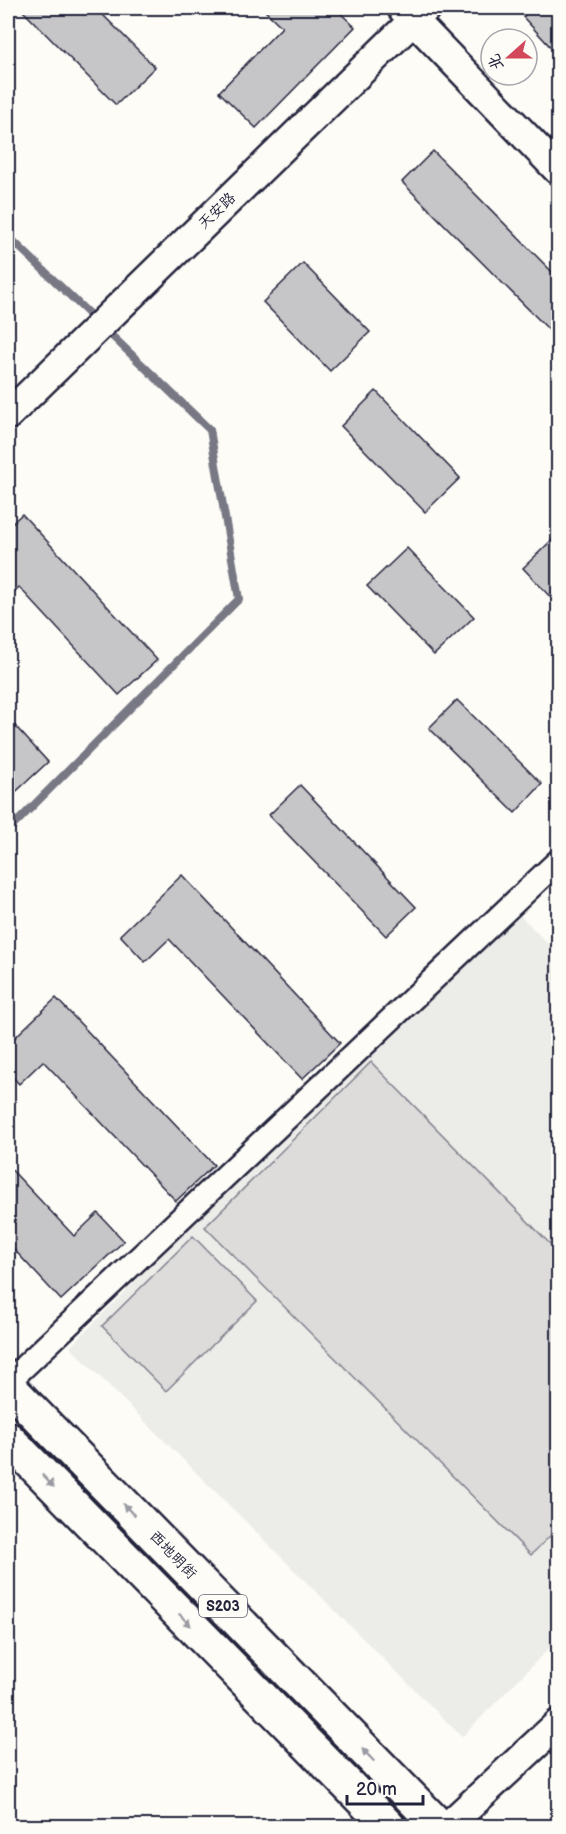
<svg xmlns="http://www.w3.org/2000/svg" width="566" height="1834" font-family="'Balsamiq Sans','LXGW WenKai TC',sans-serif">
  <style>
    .built { fill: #ecece9 }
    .green { fill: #dddcdb; stroke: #807f8b; stroke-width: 1.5 }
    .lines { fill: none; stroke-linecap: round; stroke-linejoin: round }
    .stream { stroke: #787885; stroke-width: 8 }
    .building { fill: #c6c6c8; stroke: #22223b; stroke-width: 1.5 }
    .minor-casing { stroke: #22223b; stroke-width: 27 }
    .tertiary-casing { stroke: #22223b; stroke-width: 33 }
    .primary-casing { stroke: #22223b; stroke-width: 38 }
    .minor { stroke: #fdfcf7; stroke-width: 22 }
    .tertiary { stroke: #fdfcf7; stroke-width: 28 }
    .primary { stroke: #fdfcf7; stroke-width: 33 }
    .oneway { fill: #9a9aa2 }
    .labels { text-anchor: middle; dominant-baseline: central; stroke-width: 6; stroke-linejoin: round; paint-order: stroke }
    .shield { fill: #fdfcf7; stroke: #646373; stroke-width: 1.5 }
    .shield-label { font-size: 14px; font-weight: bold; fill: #22223b }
    .street-label { font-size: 15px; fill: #22223b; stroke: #fdfcf7 }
  </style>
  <rect width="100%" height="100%" fill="#fdfcf7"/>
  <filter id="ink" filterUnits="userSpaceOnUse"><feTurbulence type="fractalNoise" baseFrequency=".0167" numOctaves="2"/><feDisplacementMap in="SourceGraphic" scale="12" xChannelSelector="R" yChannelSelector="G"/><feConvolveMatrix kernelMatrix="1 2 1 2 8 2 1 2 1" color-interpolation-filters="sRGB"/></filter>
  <g filter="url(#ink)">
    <path class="built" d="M509,904L558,954V1639L462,1737L70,1347Z"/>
    <g class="green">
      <path d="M371,1062L558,1252V1528L531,1555L205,1227Z"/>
      <path d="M193,1236L257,1301L166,1391L102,1326Z"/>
    </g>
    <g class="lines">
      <path class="stream" d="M8,236L210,430L239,599L8,831"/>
    </g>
    <g class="building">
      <path d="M20,8H96L155,67L116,105Z"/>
      <path d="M262,8H335L355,27L256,128L219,92L282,27Z"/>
      <path d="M533,8H558V55L523,17Z"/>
      <path d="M433,151L558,278V339L402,182Z"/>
      <path d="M303,263L370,332L330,371L263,302Z"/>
      <path d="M376,391L460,478L425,512L341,426Z"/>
      <path d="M22,514L157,660L119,695L19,587L8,598V527Z"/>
      <path d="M558,534V605L523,568Z"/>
      <path d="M407,548L474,617L434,655L367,586Z"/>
      <path d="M457,700L542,784L515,813L429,728Z"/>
      <path d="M8,718L48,762L8,799Z"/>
      <path d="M300,785L416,907L386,936L269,815Z"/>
      <path d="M182,875L340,1043L302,1079L169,939L145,962L120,935Z"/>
      <path d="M56,998L214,1165L176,1201L43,1061L19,1084L8,1072V1044Z"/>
      <path d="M8,1166L74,1236L98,1213L124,1241L61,1300L8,1243Z"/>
    </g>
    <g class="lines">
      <g class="minor-casing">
        <path id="minor" d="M8,1382L558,861"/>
      </g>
      <g class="tertiary-casing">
        <g id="tertiary">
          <path d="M402,8L558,170"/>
          <path d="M8,415L426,8"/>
          <path d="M448,1826L558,1724"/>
        </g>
      </g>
      <g class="primary-casing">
        <g id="primary">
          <path d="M8,1386L439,1826"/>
          <path d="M8,1439L388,1826"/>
        </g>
      </g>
      <use href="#minor" class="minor"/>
      <use href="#tertiary" class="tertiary"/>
      <use href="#primary" class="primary"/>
    </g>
    <defs><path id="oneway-solid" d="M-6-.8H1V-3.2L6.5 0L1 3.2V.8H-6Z" transform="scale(1.5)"/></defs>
    <g class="oneway">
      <use href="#oneway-solid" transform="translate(48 1481) rotate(46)"/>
      <use href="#oneway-solid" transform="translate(129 1510) rotate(-134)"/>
      <use href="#oneway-solid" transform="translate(185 1620) rotate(46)"/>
      <use href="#oneway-solid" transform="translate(368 1755) rotate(-134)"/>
    </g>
  </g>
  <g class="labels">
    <rect class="shield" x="199" y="1595" width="48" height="22" rx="4.5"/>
    <g class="shield-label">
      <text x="223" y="1606">S203</text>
    </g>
    <g class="street-label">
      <text transform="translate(217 211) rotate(-44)">天安路</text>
      <text transform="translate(173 1555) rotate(46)">西地明街</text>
    </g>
  </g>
  <rect width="566" height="1834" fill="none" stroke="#fdfcf7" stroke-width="30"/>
  <rect x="15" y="15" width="536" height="1804" fill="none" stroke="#22223b" stroke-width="2" filter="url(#ink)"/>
  <g transform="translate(509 57) rotate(249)"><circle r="28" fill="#fdfcf7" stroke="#a5a5ac" stroke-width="1.5"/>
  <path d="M0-4.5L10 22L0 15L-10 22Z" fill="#d1495b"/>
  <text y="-9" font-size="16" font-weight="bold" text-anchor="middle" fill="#22223b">北</text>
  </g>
  <path d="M347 1795v9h76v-9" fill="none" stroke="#22223b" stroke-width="3"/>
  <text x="356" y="1795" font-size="18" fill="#22223b" stroke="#fdfcf7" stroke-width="4.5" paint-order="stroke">20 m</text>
</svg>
